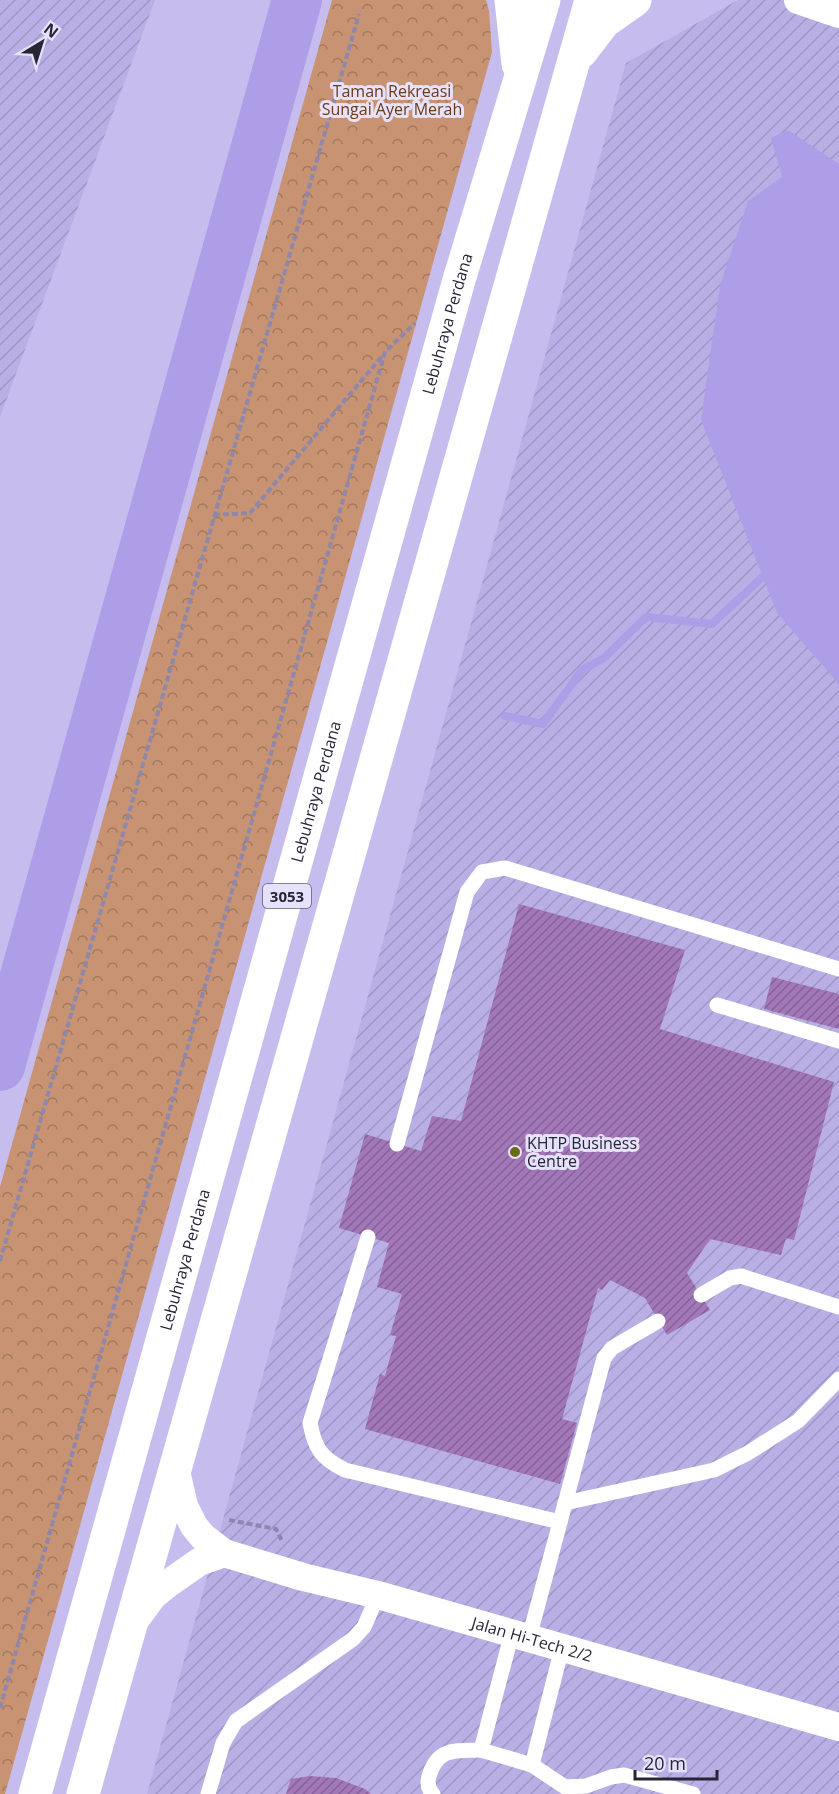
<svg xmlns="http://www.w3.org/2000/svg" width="839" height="1794" font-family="'Open Sans',sans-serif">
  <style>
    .industrial { fill: url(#industrial-furrows) }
    .forest { fill: url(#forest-crowns) }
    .water { fill: #ad9ee7 }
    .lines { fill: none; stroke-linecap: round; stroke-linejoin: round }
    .stream { stroke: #ad9ee7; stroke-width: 8 }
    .river { stroke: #ad9ee7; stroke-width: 50 }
    .building { fill: url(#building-hatch) }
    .path { stroke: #8e87ad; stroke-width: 4; stroke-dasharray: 6 3; stroke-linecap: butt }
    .service { stroke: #fff; stroke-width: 15 }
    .minor { stroke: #fff; stroke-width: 28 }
    .primary { stroke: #fff; stroke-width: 33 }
    .poi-dot { fill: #686d12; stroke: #e6e2fb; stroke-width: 2 }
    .labels { text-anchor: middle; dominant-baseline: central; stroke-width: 6; stroke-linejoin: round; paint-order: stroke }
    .shield { fill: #e6e2fb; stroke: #615e72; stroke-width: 1.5 }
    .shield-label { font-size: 15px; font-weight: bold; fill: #282537 }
    .park-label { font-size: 16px; fill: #6b3b1a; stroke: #e6e2fb }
    .street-label { font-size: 16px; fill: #282537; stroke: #e6e2fb }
    .poi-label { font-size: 16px; fill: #282537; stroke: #e6e2fb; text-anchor: start }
  </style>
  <defs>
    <pattern id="industrial-furrows" width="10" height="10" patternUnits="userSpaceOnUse" patternTransform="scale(1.5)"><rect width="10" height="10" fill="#b9afe5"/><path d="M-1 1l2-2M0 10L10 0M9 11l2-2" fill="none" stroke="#9f96c5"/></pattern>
    <pattern id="forest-crowns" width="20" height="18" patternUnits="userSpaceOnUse" patternTransform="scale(1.5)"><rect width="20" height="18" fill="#c89372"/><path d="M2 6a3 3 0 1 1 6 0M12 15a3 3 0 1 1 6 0" fill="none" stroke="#a2785e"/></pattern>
    <pattern id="building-hatch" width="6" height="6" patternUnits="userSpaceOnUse" patternTransform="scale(1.5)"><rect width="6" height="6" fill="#a277b8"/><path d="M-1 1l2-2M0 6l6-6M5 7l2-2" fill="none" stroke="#846196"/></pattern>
  </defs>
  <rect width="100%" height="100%" fill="#c6bdee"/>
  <g class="industrial">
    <path d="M0,0H155L0,417Z"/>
    <path d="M738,0H839V1794H147L626,63Z"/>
  </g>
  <path class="forest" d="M332,0H486L489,11L492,52L5,1794H0V1187Z"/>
  <path class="water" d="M788,130L839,164V684L777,613L701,420L720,286L748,201L782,177L771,138Z"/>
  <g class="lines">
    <path class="stream" d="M505,716L543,724L582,670L604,658L646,617L712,624L770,570"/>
    <path class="river" d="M0,1066L297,0"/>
  </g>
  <g class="building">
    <path d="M519,904L685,950L660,1029L834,1082L794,1240L786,1238L781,1255L710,1239L687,1273L710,1310L667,1335L645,1298L610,1280L602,1290L598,1288L562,1419L577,1423L560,1484L365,1429L380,1374L385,1376L396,1336L390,1335L402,1294L377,1287L389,1243L339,1228L365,1134L421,1151L432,1116L461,1121Z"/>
    <path d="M772,977L839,994V1029L764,1009Z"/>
    <path d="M310,1776L336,1778L365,1789L371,1794H286L291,1779Z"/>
  </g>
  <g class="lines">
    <g class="path">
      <path d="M214,515L250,513L383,355"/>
      <path d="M0,1261L359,14"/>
      <path d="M229,1520L276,1529L282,1541"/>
      <path d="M0,1708L385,352L415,323"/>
    </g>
    <g class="service">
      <path d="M717,1005L839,1041"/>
      <path d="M397,1144L467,892L482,872L505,868L839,969"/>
      <path d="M368,1237L310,1423C315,1449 321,1458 345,1470L560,1522"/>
      <path d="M701,1295L730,1278L741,1276L839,1307"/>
      <path d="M565,1503L714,1470L748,1453L798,1421L839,1379"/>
      <path d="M512,1633L481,1750L532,1765L562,1648"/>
      <path d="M529,1638L604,1358L612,1348L658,1321"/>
      <path d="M532,1765L565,1787L586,1786L611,1777L624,1775L693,1794"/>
      <path d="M208,1794L223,1743L236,1721L353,1639L364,1627L378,1595"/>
      <path d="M433,1794C428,1789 427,1783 429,1776C438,1747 455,1751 481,1750"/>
    </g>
    <g class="minor">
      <path d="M798,0L839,14"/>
      <path id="s1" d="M175,1467L184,1506L194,1526L203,1537L224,1553L303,1577L378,1595L839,1727"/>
      <path d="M133,1623L153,1596L169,1583L199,1562L224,1553"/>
    </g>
    <g class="primary">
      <path d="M511,0L518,64"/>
      <path d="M581,52L604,22L635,0"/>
      <path id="s2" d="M35,1794L459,280L544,0"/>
      <path d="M83,1794L591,0"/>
    </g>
  </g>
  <circle class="poi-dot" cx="515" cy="1152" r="6"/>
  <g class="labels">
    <rect class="shield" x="263" y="884" width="48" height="24" rx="4.5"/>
    <g class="shield-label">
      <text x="287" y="896">3053</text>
    </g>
    <g class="park-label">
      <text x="392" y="91">Taman Rekreasi<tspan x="392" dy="18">Sungai Ayer Merah</tspan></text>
    </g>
    <g class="street-label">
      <text stroke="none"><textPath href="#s2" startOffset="1527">Lebuhraya Perdana</textPath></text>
      <text stroke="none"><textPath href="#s2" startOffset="1041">Lebuhraya Perdana</textPath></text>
      <text stroke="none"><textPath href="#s2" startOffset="555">Lebuhraya Perdana</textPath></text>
      <text stroke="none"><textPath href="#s1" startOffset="423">Jalan Hi-Tech 2/2</textPath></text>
    </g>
    <g class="poi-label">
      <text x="527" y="1143">KHTP Business<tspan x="527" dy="18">Centre</tspan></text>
    </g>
  </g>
  <g transform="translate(42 42) rotate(38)" stroke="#e6e2fb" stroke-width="4.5" paint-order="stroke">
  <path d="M0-4.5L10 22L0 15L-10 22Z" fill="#282537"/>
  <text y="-9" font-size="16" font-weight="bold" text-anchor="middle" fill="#282537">N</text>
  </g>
  <path d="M635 1770v9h82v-9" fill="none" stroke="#282537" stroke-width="3"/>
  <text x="644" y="1770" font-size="18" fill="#282537" stroke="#e6e2fb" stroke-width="4.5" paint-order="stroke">20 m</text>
</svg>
